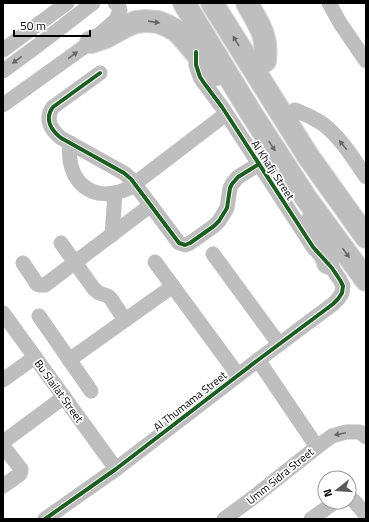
<svg xmlns="http://www.w3.org/2000/svg" width="369" height="522" font-family="'Titillium Web',sans-serif">
  <style>
    .lines { fill: none; stroke-linecap: round; stroke-linejoin: round }
    .highway-casing { stroke: #dbdbdb; stroke-width: 24 }
    .minor { stroke: #bebebe; stroke-width: 15 }
    .highway { stroke: #bebebe; stroke-width: 22 }
    .cycleway-casing { stroke: #fff; stroke-width: 6 }
    .cycleway { stroke: #1b5e20; stroke-width: 4 }
    .oneway { fill: #686868 }
    .labels { text-anchor: middle; dominant-baseline: central; stroke-width: 3.5; stroke-linejoin: round; paint-order: stroke }
    .street-label { font-size: 11px; fill: #000; stroke: #fff }
  </style>
  <rect width="100%" height="100%" fill="#fff"/>
  <g class="lines">
    <g class="highway-casing">
      <g id="highway">
        <path d="M184,3L251,113L306,198L366,280"/>
        <path d="M212,3L308,156L366,237"/>
        <path d="M247,3C259,25 268,35 265,61"/>
        <path d="M91,42L106,37L126,26L136,22L146,21L158,22L168,26L178,32L215,75"/>
        <path d="M313,219L328,263"/>
      </g>
    </g>
    <g class="minor">
      <path d="M329,3L340,23L366,61"/>
      <path d="M3,50L67,3"/>
      <path d="M3,71L37,46L93,3"/>
      <path d="M100,73L53,107C44,119 51,130 61,138L124,173L131,179L179,243L185,245L190,243L214,226L219,221L227,208L230,188L232,184L238,177L259,164"/>
      <path d="M3,105L91,42L116,20L120,10L118,5L115,3"/>
      <path d="M295,110C305,114 314,118 323,124C341,138 353,158 366,177"/>
      <path d="M70,143C65,182 93,205 129,188L226,114"/>
      <path d="M112,235L115,193"/>
      <path d="M61,243L94,289L99,293L108,296L111,299L125,320"/>
      <path d="M213,254L279,344"/>
      <path d="M155,262L238,375"/>
      <path d="M23,263L37,284L39,285H45L151,205"/>
      <path d="M3,313L116,469"/>
      <path d="M39,316L91,391"/>
      <path d="M69,360L173,286"/>
      <path d="M258,360L317,447"/>
      <path d="M3,380L35,357"/>
      <path d="M3,442L64,397"/>
      <path d="M3,446L21,469L20,474L3,486"/>
      <path d="M349,497L354,501L366,515"/>
      <path d="M45,519L116,469L258,360L333,304L338,299L342,293L343,286L340,280L332,268L313,247L222,107L204,83L200,77L196,65V53"/>
      <path d="M224,519L250,500L317,447L332,436L346,432H360L366,437"/>
      <path d="M311,519L335,502"/>
    </g>
    <use href="#highway" class="highway"/>
    <g class="cycleway-casing">
      <g id="cycleway">
        <path d="M100,73L53,107C44,119 51,130 61,138L124,173L131,179L179,243L185,245L190,243L214,226L219,221L227,208L230,188L232,184L238,177L259,164"/>
        <path d="M45,519L116,469L258,360L333,304L338,299L342,293L343,286L340,280L332,268L313,247L222,107L204,83L200,77L196,65V52"/>
      </g>
    </g>
    <use href="#cycleway" class="cycleway"/>
  </g>
  <defs><path id="oneway-solid" d="M-6-.8H1V-3.2L6.5 0L1 3.2V.8H-6Z"/></defs>
  <g class="oneway">
    <use href="#oneway-solid" transform="translate(154 22) rotate(8)"/>
    <use href="#oneway-solid" transform="translate(236 41) rotate(-122)"/>
    <use href="#oneway-solid" transform="translate(73 55) rotate(-36)"/>
    <use href="#oneway-solid" transform="translate(17 60) rotate(144)"/>
    <use href="#oneway-solid" transform="translate(343 145) rotate(-129)"/>
    <use href="#oneway-solid" transform="translate(272 146) rotate(57)"/>
    <use href="#oneway-solid" transform="translate(346 253) rotate(54)"/>
    <use href="#oneway-solid" transform="translate(340 434) rotate(168)"/>
  </g>
  <g class="labels">
    <g class="street-label">
      <text transform="translate(273 170) rotate(57)">Al Khafji Street</text>
      <text transform="translate(59 391) rotate(54)">Bu Slailat Street</text>
      <text transform="translate(190 401) rotate(-38)">Al Thumama Street</text>
      <text transform="translate(280 476) rotate(-39)">Umm Sidra Street</text>
    </g>
  </g>
  <rect width="369" height="522" fill="none" stroke="#000000" stroke-width="8"/>
  <g transform="translate(337 490) rotate(253)"><circle r="19" fill="#ffffff" stroke="#999999"/>
  <path d="M0-3L7 15L0 10L-7 15Z" fill="#595959"/>
  <text y="-6" font-size="11" font-weight="bold" text-anchor="middle" fill="#000000">N</text>
  </g>
  <path d="M14 30v6h76v-6" fill="none" stroke="#000000" stroke-width="2"/>
  <text x="20" y="30" font-size="12" fill="#000000" stroke="#ffffff" stroke-width="3" paint-order="stroke">50 m</text>
</svg>
